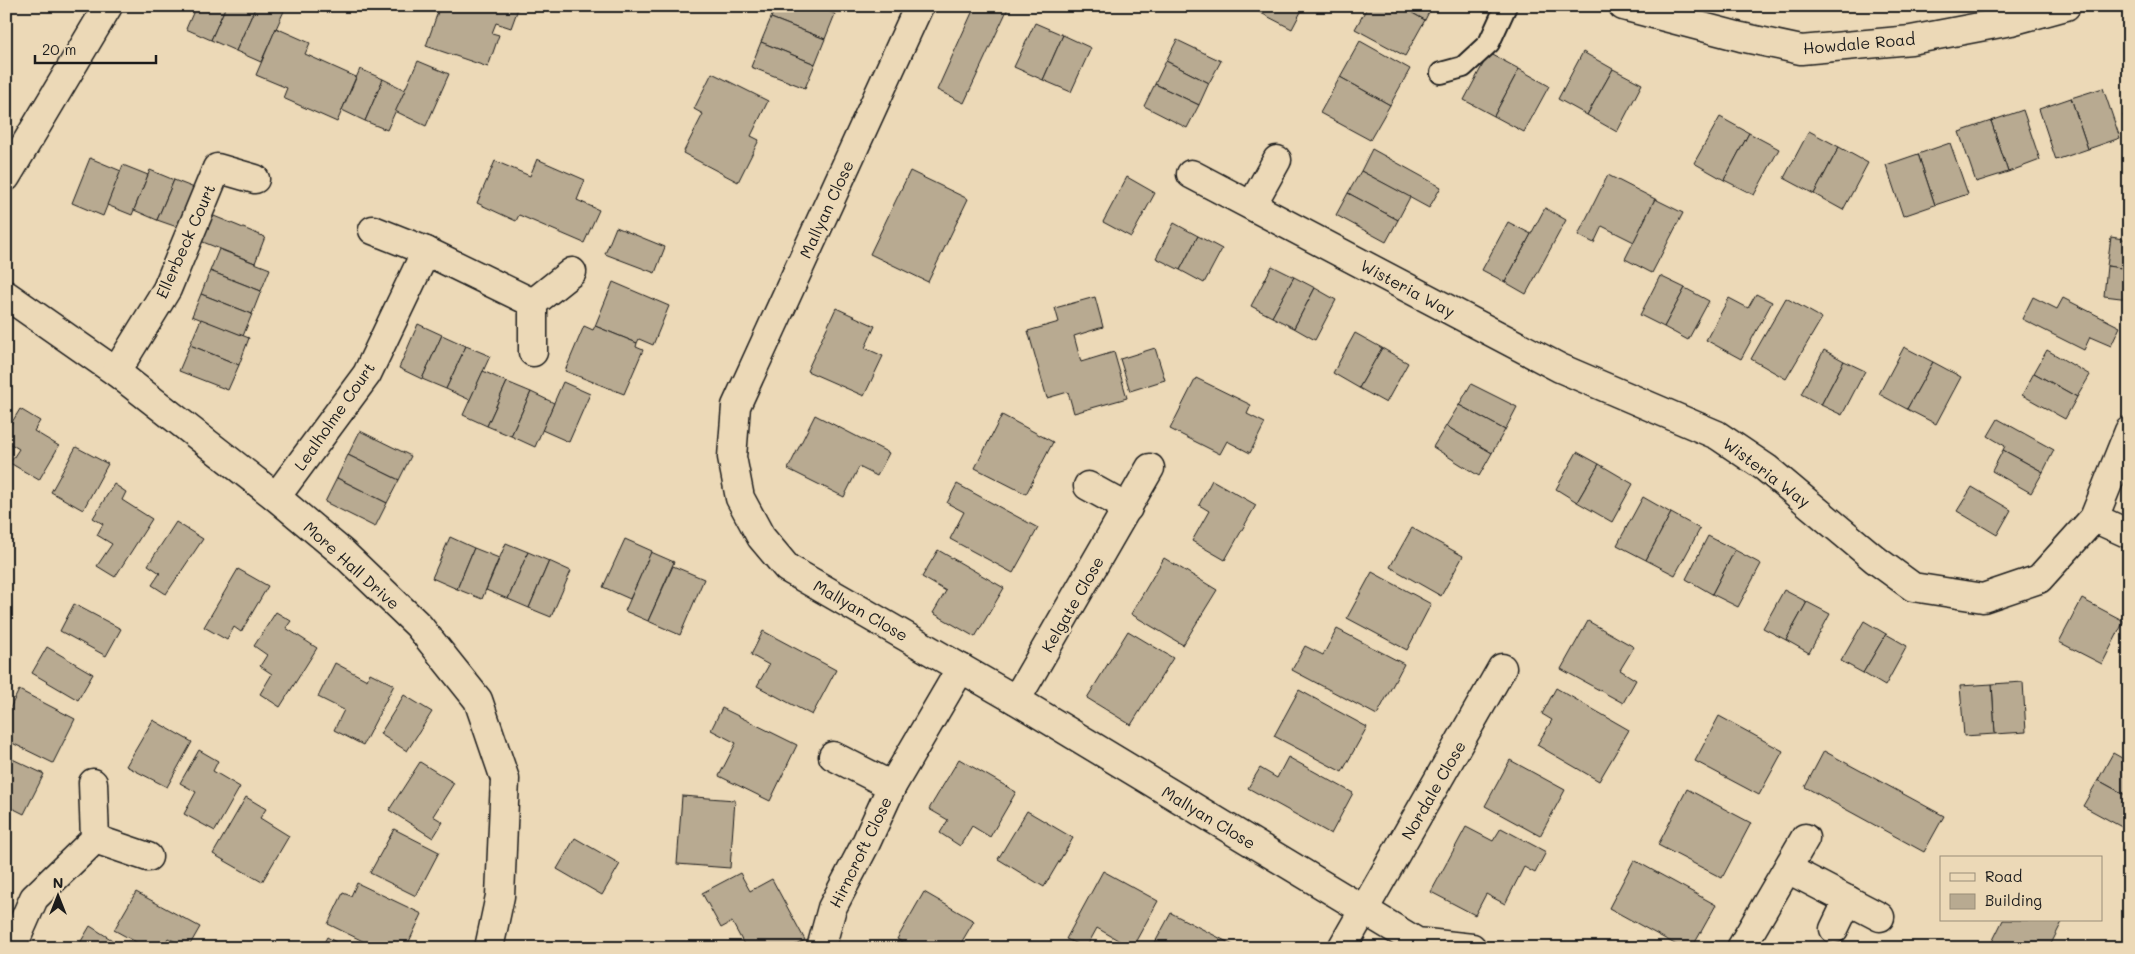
<svg xmlns="http://www.w3.org/2000/svg" width="2135" height="954" font-family="Mali,sans-serif">
  <style>
    .building { fill: #b8aa91; stroke: #1c1c1c }
    .lines { fill: none; stroke-linecap: round; stroke-linejoin: round }
    .lane-casing { stroke: #1c1c1c; stroke-width: 24 }
    .street-casing { stroke: #1c1c1c; stroke-width: 31 }
    .lane { stroke: #ecd9b7; stroke-width: 20 }
    .street { stroke: #ecd9b7; stroke-width: 28 }
    .labels { text-anchor: middle; dominant-baseline: central; stroke-width: 5; stroke-linejoin: round; paint-order: stroke }
    .street-label { font-size: 16px; fill: #1c1c1c; stroke: #ecd9b7 }
  </style>
  <rect width="100%" height="100%" fill="#ecd9b7"/>
  <filter id="ink" filterUnits="userSpaceOnUse"><feTurbulence type="fractalNoise" baseFrequency=".02" numOctaves="2"/><feDisplacementMap in="SourceGraphic" scale="10" xChannelSelector="R" yChannelSelector="G"/><feConvolveMatrix kernelMatrix="1 2 1 2 8 2 1 2 1" color-interpolation-filters="sRGB"/></filter>
  <g filter="url(#ink)">
    <g class="building">
      <path d="M196,6H226L211,40L186,29Z"/>
      <path d="M226,6H256L236,51L211,40Z"/>
      <path d="M256,6H272L284,11L261,62L236,51Z"/>
      <path d="M440,6L450,8L519,6L511,28L496,23L492,33L499,35L488,67L426,46Z"/>
      <path d="M776,6H815L835,14L825,39L771,18Z"/>
      <path d="M975,6H1009L964,103L937,90Z"/>
      <path d="M1257,6H1304L1292,29L1255,10Z"/>
      <path d="M1368,6H1400L1425,20L1405,56L1355,29Z"/>
      <path d="M1400,6H1432L1425,20Z"/>
      <path d="M771,18L825,39L815,64L761,42Z"/>
      <path d="M1035,23L1063,35L1043,80L1014,67Z"/>
      <path d="M276,28L310,43L305,54L356,77L337,122L283,98L287,88L256,75Z"/>
      <path d="M1063,35L1091,48L1071,92L1043,80Z"/>
      <path d="M1177,40L1221,61L1209,83L1166,61Z"/>
      <path d="M1360,41L1410,69L1390,105L1340,77Z"/>
      <path d="M761,42L815,64L805,88L751,67Z"/>
      <path d="M1583,52L1613,69L1587,115L1558,99Z"/>
      <path d="M1489,53L1519,69L1494,116L1464,100Z"/>
      <path d="M418,61L449,74L426,126L395,111Z"/>
      <path d="M1166,61L1209,83L1199,105L1155,84Z"/>
      <path d="M360,69L383,79L365,121L342,110Z"/>
      <path d="M1519,69L1549,86L1524,132L1494,116Z"/>
      <path d="M1613,69L1642,84L1617,132L1587,115Z"/>
      <path d="M712,73L768,101L751,136L759,140L738,182L683,153L703,114L694,109Z"/>
      <path d="M1340,77L1390,105L1370,140L1320,113Z"/>
      <path d="M383,79L405,90L387,130L365,121Z"/>
      <path d="M1155,84L1199,105L1187,128L1144,106Z"/>
      <path d="M2103,88L2120,138L2088,149L2071,98Z"/>
      <path d="M2071,98L2088,149L2056,160L2039,109Z"/>
      <path d="M2023,110L2040,160L2008,172L1991,121Z"/>
      <path d="M2129,113V133L2123,115Z"/>
      <path d="M1720,117L1749,133L1724,180L1694,163Z"/>
      <path d="M1991,121L2008,172L1976,182L1959,132Z"/>
      <path d="M1809,131L1839,147L1814,194L1784,178Z"/>
      <path d="M1749,133L1779,149L1754,195L1724,180Z"/>
      <path d="M1950,143L1968,194L1935,205L1918,154Z"/>
      <path d="M1839,147L1868,163L1843,210L1814,194Z"/>
      <path d="M1372,149L1441,187L1429,208L1361,171Z"/>
      <path d="M1918,154L1935,205L1903,216L1886,165Z"/>
      <path d="M90,158L121,171L103,216L72,203Z"/>
      <path d="M537,159L585,180L577,200L599,210L584,243L519,215L516,221L477,203L495,161L530,176Z"/>
      <path d="M123,165L148,175L132,215L107,205Z"/>
      <path d="M150,170L174,180L157,220L134,210Z"/>
      <path d="M910,171L968,199L928,282L870,254Z"/>
      <path d="M1361,171L1410,197L1398,220L1348,193Z"/>
      <path d="M1608,175L1655,199L1634,242L1602,226L1594,243L1578,235Z"/>
      <path d="M1127,177L1155,193L1131,237L1103,222Z"/>
      <path d="M174,180L197,189L180,228L157,220Z"/>
      <path d="M1348,193L1398,220L1386,242L1336,215Z"/>
      <path d="M1655,199L1683,213L1652,273L1625,259Z"/>
      <path d="M1545,208L1566,220L1526,294L1505,282Z"/>
      <path d="M209,214L265,237L255,263L198,240Z"/>
      <path d="M1508,222L1531,234L1505,282L1482,270Z"/>
      <path d="M1174,223L1198,236L1180,270L1156,258Z"/>
      <path d="M616,227L665,247L655,273L605,254Z"/>
      <path d="M1198,236L1222,249L1204,283L1180,270Z"/>
      <path d="M2111,237L2129,240V269L2107,266Z"/>
      <path d="M219,249L270,269L261,291L210,271Z"/>
      <path d="M1272,266L1294,277L1272,317L1251,306Z"/>
      <path d="M2107,266L2129,269V299L2104,296Z"/>
      <path d="M210,271L261,291L252,314L201,294Z"/>
      <path d="M1660,276L1685,288L1664,327L1640,315Z"/>
      <path d="M1294,277L1315,288L1294,328L1272,317Z"/>
      <path d="M613,282L669,306L653,345L639,339L637,343L595,326Z"/>
      <path d="M1315,288L1336,300L1315,340L1294,328Z"/>
      <path d="M1685,288L1709,301L1688,340L1664,327Z"/>
      <path d="M201,294L252,314L243,336L192,316Z"/>
      <path d="M1756,294L1772,302L1741,359L1706,340L1729,298L1748,308Z"/>
      <path d="M1095,297L1103,327L1074,336L1081,362L1114,352L1127,398L1074,413L1068,392L1047,398L1028,331L1059,322L1055,308Z"/>
      <path d="M2033,297L2057,309L2063,298L2120,327L2111,346L2090,337L2084,350L2022,319Z"/>
      <path d="M1786,298L1822,318L1786,379L1751,359Z"/>
      <path d="M836,308L875,326L865,348L883,356L864,396L807,371Z"/>
      <path d="M201,319L249,338L239,365L190,345Z"/>
      <path d="M418,324L442,335L422,379L399,368Z"/>
      <path d="M584,326L593,330L595,326L637,343L636,347L643,350L624,394L565,371Z"/>
      <path d="M1355,333L1382,348L1359,388L1333,373Z"/>
      <path d="M442,335L466,346L446,389L422,379Z"/>
      <path d="M190,345L239,365L228,390L179,371Z"/>
      <path d="M466,346L490,356L470,400L446,389Z"/>
      <path d="M1904,347L1933,362L1907,409L1879,394Z"/>
      <path d="M1155,348L1165,380L1130,391L1120,359Z"/>
      <path d="M1382,348L1408,363L1386,403L1359,388Z"/>
      <path d="M1824,350L1844,361L1821,405L1801,394Z"/>
      <path d="M2047,350L2090,375L2077,397L2034,373Z"/>
      <path d="M1844,361L1865,371L1842,415L1821,405Z"/>
      <path d="M1933,362L1961,377L1936,424L1907,409Z"/>
      <path d="M483,371L507,382L487,426L463,415Z"/>
      <path d="M2034,373L2077,397L2065,419L2022,395Z"/>
      <path d="M1196,378L1251,405L1247,414L1265,423L1250,453L1227,441L1220,454L1170,429Z"/>
      <path d="M507,382L531,392L511,436L487,426Z"/>
      <path d="M563,382L590,394L569,442L542,430Z"/>
      <path d="M1471,384L1517,407L1505,430L1459,405Z"/>
      <path d="M531,392L554,403L535,447L511,436Z"/>
      <path d="M1459,405L1505,430L1492,453L1446,426Z"/>
      <path d="M20,409L40,421L34,431L59,446L39,480L10,463L19,449L6,441V432Z"/>
      <path d="M815,415L889,453L877,476L859,467L844,497L788,469Z"/>
      <path d="M1002,415L1053,442L1026,494L975,468Z"/>
      <path d="M1998,419L2054,450L2043,472L2003,450L2005,446L1988,436Z"/>
      <path d="M1446,426L1492,453L1479,476L1433,447Z"/>
      <path d="M360,431L411,456L399,480L348,455Z"/>
      <path d="M76,447L108,464L83,510L51,492Z"/>
      <path d="M2003,450L2043,472L2031,493L1992,471Z"/>
      <path d="M1577,452L1599,464L1577,502L1556,489Z"/>
      <path d="M348,455L399,480L387,503L337,478Z"/>
      <path d="M1599,464L1633,484L1612,522L1577,502Z"/>
      <path d="M337,478L387,503L375,527L325,502Z"/>
      <path d="M1212,480L1256,505L1225,560L1192,541L1209,511L1199,505Z"/>
      <path d="M114,484L126,492L122,500L152,519L115,577L97,566L112,544L97,535L103,524L93,518Z"/>
      <path d="M957,484L1038,528L1013,573L950,539L964,512L947,503Z"/>
      <path d="M1972,487L2011,510L1997,535L1957,511Z"/>
      <path d="M1643,497L1671,513L1646,560L1617,545Z"/>
      <path d="M1671,513L1700,529L1675,575L1646,560Z"/>
      <path d="M176,522L203,539L166,594L152,585L160,573L148,565Z"/>
      <path d="M1412,528L1463,556L1441,596L1390,567Z"/>
      <path d="M1708,536L1735,550L1712,594L1686,579Z"/>
      <path d="M450,537L474,548L457,589L432,578Z"/>
      <path d="M625,539L652,551L630,599L603,587Z"/>
      <path d="M506,543L528,552L508,599L486,590Z"/>
      <path d="M474,548L499,558L482,599L457,589Z"/>
      <path d="M938,550L1004,588L975,637L933,613L946,591L922,577Z"/>
      <path d="M1735,550L1761,564L1738,607L1712,594Z"/>
      <path d="M528,552L549,561L529,608L508,599Z"/>
      <path d="M651,552L674,562L648,621L625,611Z"/>
      <path d="M1164,558L1217,590L1183,645L1131,614Z"/>
      <path d="M549,561L571,571L551,617L529,608Z"/>
      <path d="M673,566L704,579L680,635L648,621Z"/>
      <path d="M238,569L268,586L241,632L234,627L227,640L204,627Z"/>
      <path d="M1372,572L1431,604L1407,650L1347,618Z"/>
      <path d="M1784,590L1807,602L1786,640L1763,628Z"/>
      <path d="M2082,599L2124,621L2102,664L2059,642Z"/>
      <path d="M1807,602L1830,614L1809,653L1786,640Z"/>
      <path d="M74,604L121,629L106,656L60,631Z"/>
      <path d="M276,612L291,621L286,628L317,648L280,707L260,694L272,674L260,666L267,655L254,646Z"/>
      <path d="M1588,621L1634,647L1620,670L1636,680L1623,703L1561,669Z"/>
      <path d="M1864,621L1886,634L1863,673L1841,661Z"/>
      <path d="M1337,629L1404,664L1377,715L1292,670L1305,646L1323,655Z"/>
      <path d="M763,631L836,670L812,715L757,686L769,665L751,655Z"/>
      <path d="M1128,631L1173,658L1131,725L1087,698Z"/>
      <path d="M1886,634L1907,646L1885,686L1863,673Z"/>
      <path d="M47,647L93,674L78,700L32,673Z"/>
      <path d="M335,663L367,680L370,673L394,685L363,745L334,730L344,710L318,697Z"/>
      <path d="M2023,682L2026,732L1995,734L1992,684Z"/>
      <path d="M1992,684L1995,734L1964,736L1960,686Z"/>
      <path d="M1556,688L1629,730L1599,781L1537,745L1552,720L1542,714Z"/>
      <path d="M19,690L75,719L53,763L6,740V716Z"/>
      <path d="M1299,690L1367,727L1342,772L1274,736Z"/>
      <path d="M404,695L432,712L407,751L380,734Z"/>
      <path d="M722,708L797,745L770,801L719,776L736,743L711,730Z"/>
      <path d="M1719,716L1783,751L1759,795L1695,761Z"/>
      <path d="M153,720L192,742L167,787L126,766Z"/>
      <path d="M199,750L218,761L213,771L240,787L215,831L184,814L196,792L180,783Z"/>
      <path d="M1824,751L1944,816L1924,852L1805,787Z"/>
      <path d="M2113,753L2129,762V797L2098,780Z"/>
      <path d="M6,756L44,774L24,814L6,805Z"/>
      <path d="M1288,757L1353,793L1331,834L1248,788L1260,768L1277,778Z"/>
      <path d="M959,759L1016,792L990,837L972,826L960,846L940,833L948,820L929,809Z"/>
      <path d="M1510,760L1565,790L1540,836L1485,806Z"/>
      <path d="M420,762L454,783L433,816L443,822L433,838L389,810Z"/>
      <path d="M2098,780L2129,797V831L2083,806Z"/>
      <path d="M1687,789L1751,823L1722,878L1658,845Z"/>
      <path d="M682,796L735,800L730,868L677,864Z"/>
      <path d="M246,797L266,809L260,818L289,836L262,882L213,854Z"/>
      <path d="M1027,811L1073,838L1044,887L998,859Z"/>
      <path d="M1466,827L1493,841L1501,828L1546,852L1535,873L1524,867L1505,904L1486,894L1475,915L1431,892Z"/>
      <path d="M394,829L439,852L416,896L370,873Z"/>
      <path d="M575,838L620,864L602,895L557,869Z"/>
      <path d="M1634,860L1716,905L1692,948H1682L1609,908Z"/>
      <path d="M1103,871L1158,901L1132,948L1097,928L1086,948L1066,939Z"/>
      <path d="M740,873L750,891L772,879L805,940L790,948H746L732,922L721,928L702,893Z"/>
      <path d="M357,883L422,914L406,948H377L328,924L343,893L351,896Z"/>
      <path d="M136,892L200,927L188,948L168,938L162,948H147L114,930Z"/>
      <path d="M924,892L974,921L958,948H911L897,939Z"/>
      <path d="M1171,913L1239,948H1152Z"/>
      <path d="M2003,920H2063L2049,948H1989Z"/>
      <path d="M90,926L125,948H77Z"/>
      <path d="M327,937L346,948H321Z"/>
      <path d="M539,942L550,948H536Z"/>
      <path d="M1796,943L1804,948H1793Z"/>
    </g>
    <g class="lines">
      <g class="lane-casing">
        <path id="lane" d="M1441,73L1463,67L1489,43L1506,6"/>
      </g>
      <g class="street-casing">
        <g id="street">
          <path d="M919,6L736,406L732,457L740,498L761,537L787,568L1016,700L1417,942L1472,948"/>
          <path d="M1623,6L1741,37L1801,50L1911,40L2011,21L2066,6"/>
          <path d="M1191,174L1560,368L1717,435L1766,468L1876,560L1913,587L1983,598L2039,579L2094,518L2129,431"/>
          <path d="M6,177L108,6"/>
          <path d="M1252,205L1277,160"/>
          <path d="M373,230L426,251"/>
          <path d="M6,295L116,372L276,497L344,554L418,625L478,700L505,779L500,896L489,948"/>
          <path d="M533,352V303L572,272"/>
          <path d="M116,372L167,289L217,168L255,179"/>
          <path d="M1088,486L1128,508"/>
          <path d="M276,497L367,374L426,251L533,303"/>
          <path d="M2094,518L2129,534"/>
          <path d="M1016,700L1150,468"/>
          <path d="M833,756L892,786"/>
          <path d="M93,783L95,839L148,857"/>
          <path d="M1788,869L1880,917"/>
          <path d="M1834,929L1848,900"/>
          <path d="M12,948L34,898L95,839"/>
          <path d="M821,948L832,908L865,845L892,786L961,668"/>
          <path d="M1342,948L1502,668"/>
          <path d="M1741,948L1805,838"/>
        </g>
      </g>
      <use href="#lane" class="lane"/>
      <use href="#street" class="street"/>
    </g>
  </g>
  <g class="labels">
    <g class="street-label">
      <text transform="translate(1859 43) rotate(-5)">Howdale Road</text>
      <text transform="translate(826 209) rotate(-65)">Mallyan Close</text>
      <text transform="translate(185 241) rotate(-66)">Ellerbeck Court</text>
      <text transform="translate(1408 288) rotate(28)">Wisteria Way</text>
      <text transform="translate(334 416) rotate(-55)">Lealholme Court</text>
      <text transform="translate(1767 472) rotate(37)">Wisteria Way</text>
      <text transform="translate(352 565) rotate(42)">More Hall Drive</text>
      <text transform="translate(1072 604) rotate(-60)">Kelgate Close</text>
      <text transform="translate(861 610) rotate(30)">Mallyan Close</text>
      <text transform="translate(1433 790) rotate(-60)">Nordale Close</text>
      <text transform="translate(1209 817) rotate(31)">Mallyan Close</text>
      <text transform="translate(860 852) rotate(-64)">Hirncroft Close</text>
    </g>
  </g>
  <rect width="2135" height="954" fill="none" stroke="#ecd9b7" stroke-width="25"/>
  <rect x="12" y="12" width="2110" height="929" fill="none" stroke="#1c1c1c" stroke-width="2" filter="url(#ink)"/>
  <rect x="1940" y="856" width="162" height="65" fill="#ecd9b7" stroke="#998d79"/>
  <rect x="1950" y="873" width="25" height="8" fill="#ecd9b7" stroke="#998d79"/>
  <text x="1985" y="882" font-size="15" fill="#1c1c1c">Road</text>
  <rect x="1950" y="894" width="25" height="15" fill="#b8aa91" stroke="#998d79"/>
  <text x="1985" y="906" font-size="15" fill="#1c1c1c">Building</text>
  <g transform="translate(58 896)" stroke="#ecd9b7" stroke-width="4" paint-order="stroke">
  <path d="M0-4L9 19L0 12L-9 19Z" fill="#1c1c1c"/>
  <text y="-8" font-size="14" font-weight="bold" text-anchor="middle" fill="#1c1c1c">N</text>
  </g>
  <path d="M35 55v8h121v-8" fill="none" stroke="#1c1c1c" stroke-width="2.5"/>
  <text x="42" y="55" font-size="15" fill="#1c1c1c" stroke="#ecd9b7" stroke-width="4" paint-order="stroke">20 m</text>
</svg>
